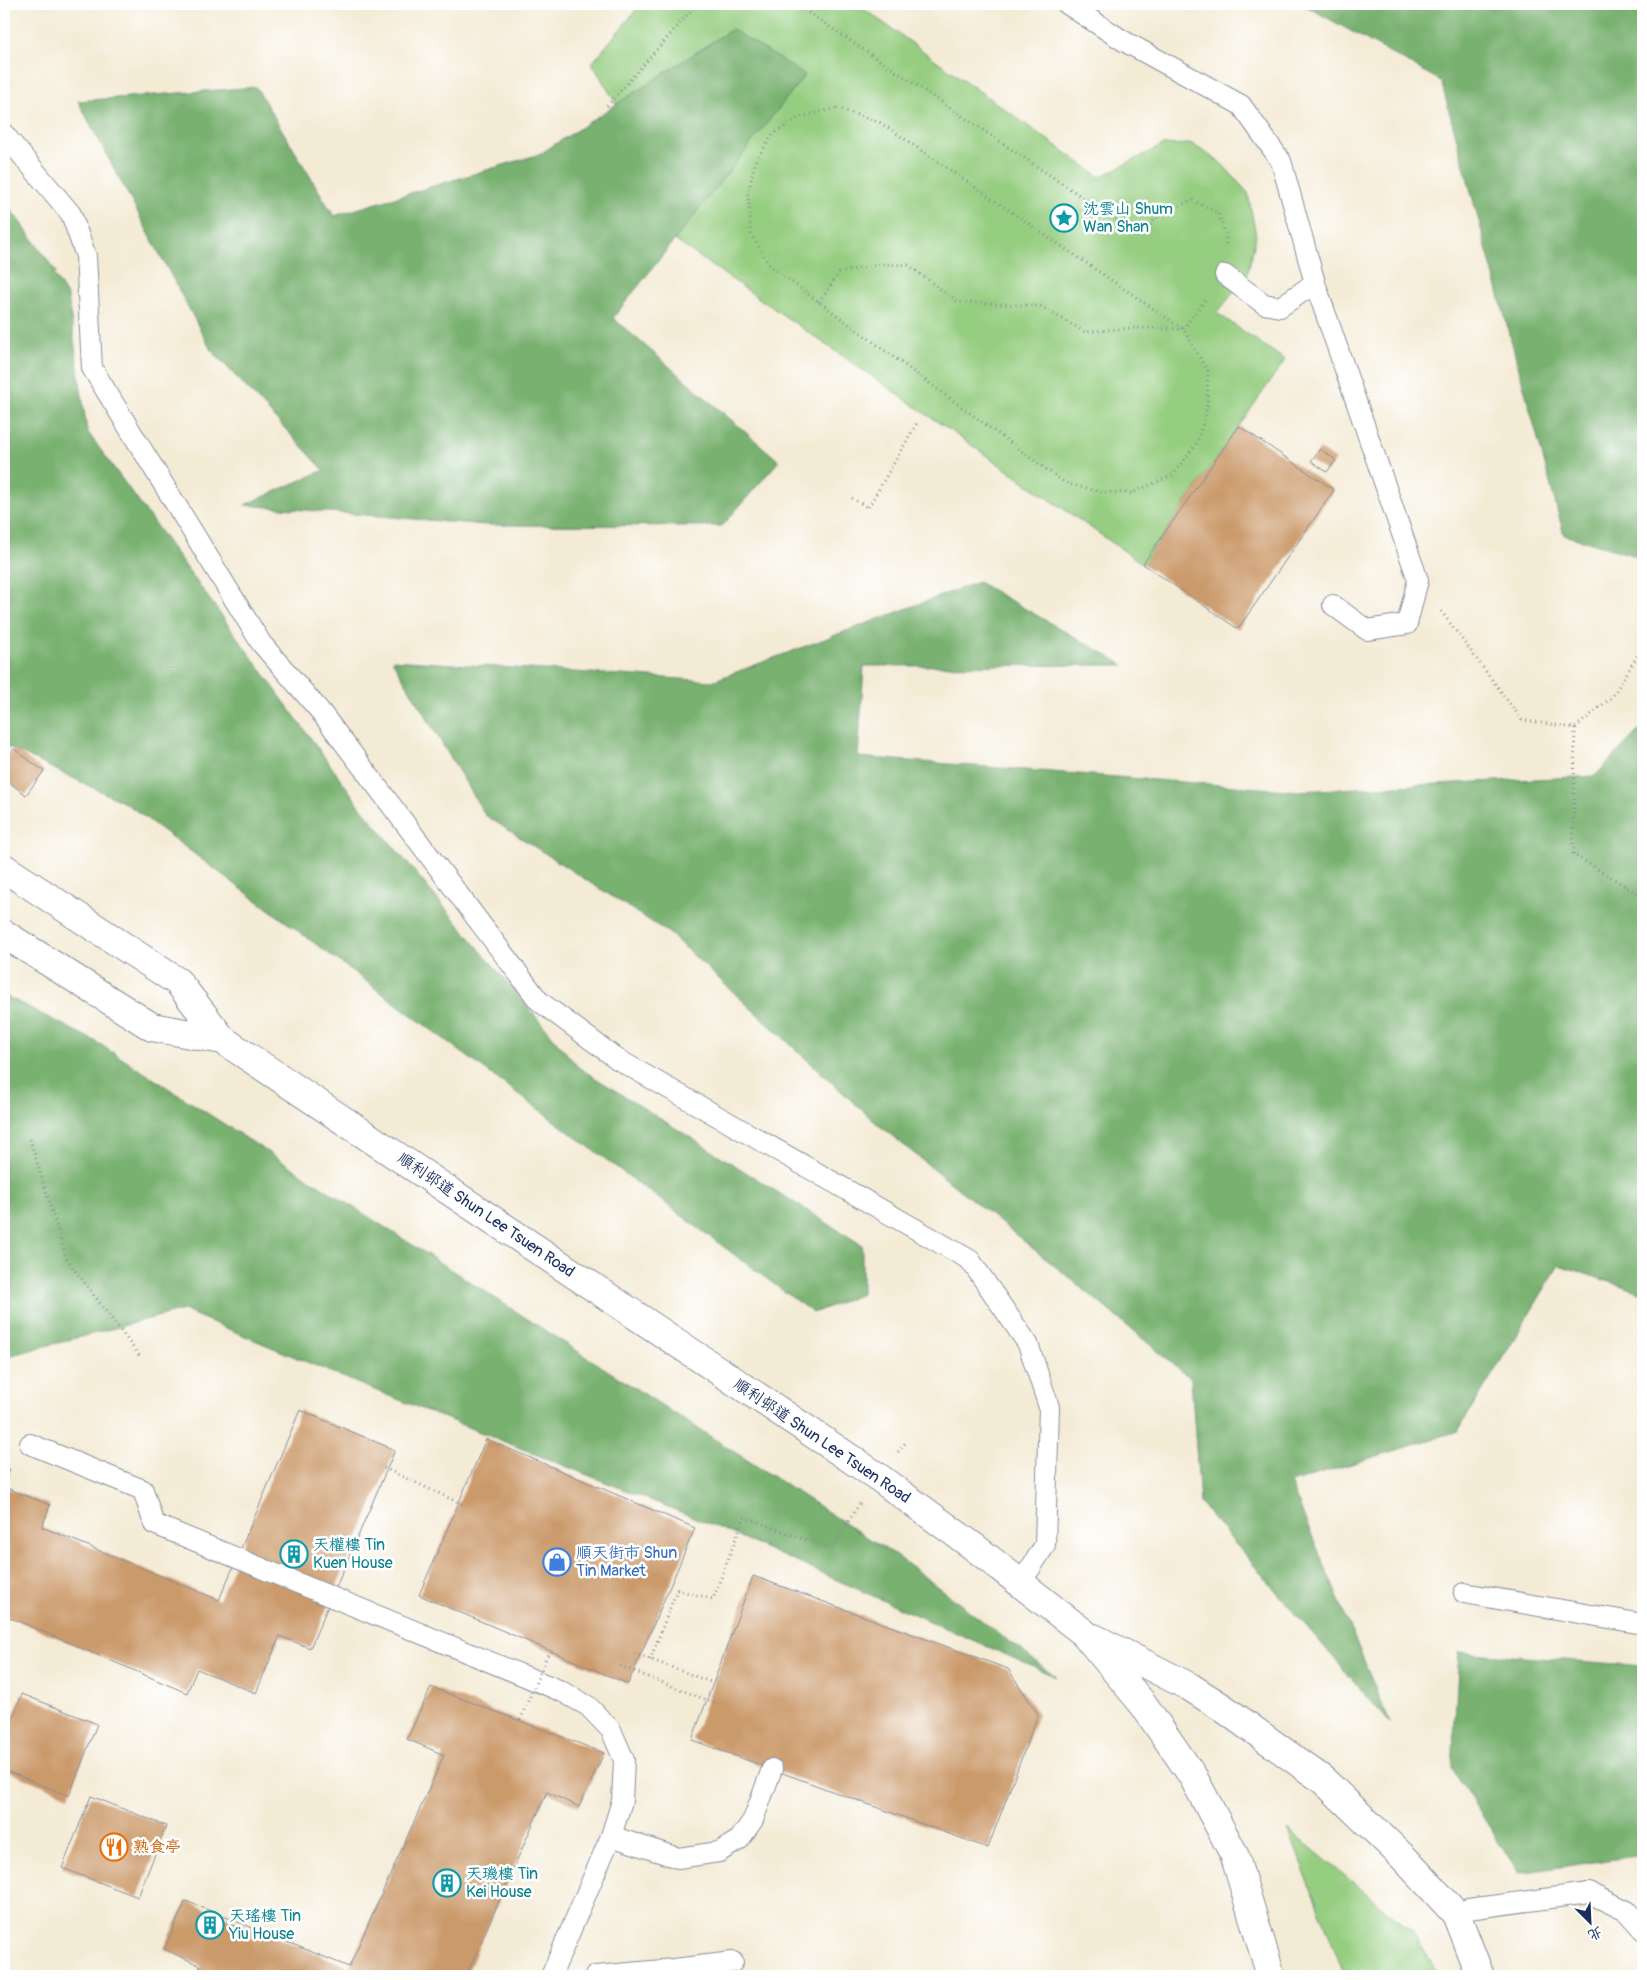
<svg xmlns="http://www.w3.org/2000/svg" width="1647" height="1980" font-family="Pangolin,'LXGW WenKai TC',sans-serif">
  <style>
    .green { fill: #96ce81; stroke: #587e70 }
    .forest { fill: #78b16f; stroke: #4a7066 }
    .building { fill: #cb9a6a }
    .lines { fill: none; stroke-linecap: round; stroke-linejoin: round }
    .lane-casing { stroke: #888d9a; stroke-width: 22 }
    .secondary-casing { stroke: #888d9a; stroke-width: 30 }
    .path { stroke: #888d9a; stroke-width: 3; stroke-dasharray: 1 4; stroke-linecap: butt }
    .lane { stroke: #fff; stroke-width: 20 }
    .secondary { stroke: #fff; stroke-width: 28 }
    .path-bridge { stroke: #888d9a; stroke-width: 3; stroke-dasharray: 1 4; stroke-linecap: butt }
    .labels { text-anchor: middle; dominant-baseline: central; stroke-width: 5; stroke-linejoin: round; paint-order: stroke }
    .culture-label { font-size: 16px; fill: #0d838f; stroke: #fff; text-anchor: start }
    .street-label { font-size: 16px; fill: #1b2f5e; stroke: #fff }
    .shop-label { font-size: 16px; fill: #366cbe; stroke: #fff; text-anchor: start }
    .food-label { font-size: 16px; fill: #c56008; stroke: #fff; text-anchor: start }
  </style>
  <rect width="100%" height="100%" fill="#fff"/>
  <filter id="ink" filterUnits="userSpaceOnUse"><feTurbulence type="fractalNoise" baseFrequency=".02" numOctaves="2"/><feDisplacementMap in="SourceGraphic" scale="10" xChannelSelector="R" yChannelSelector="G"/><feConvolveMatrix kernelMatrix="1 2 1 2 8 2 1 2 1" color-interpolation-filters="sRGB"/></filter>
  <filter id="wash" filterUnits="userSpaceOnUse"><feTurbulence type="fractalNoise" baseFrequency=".0096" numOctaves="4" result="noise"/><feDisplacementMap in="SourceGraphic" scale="20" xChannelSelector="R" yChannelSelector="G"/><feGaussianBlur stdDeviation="1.12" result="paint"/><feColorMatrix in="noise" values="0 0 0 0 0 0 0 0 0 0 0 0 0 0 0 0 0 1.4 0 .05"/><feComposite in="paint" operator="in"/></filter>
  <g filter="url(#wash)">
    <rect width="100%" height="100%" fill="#f4ebd5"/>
    <g class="green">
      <path d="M641,4H857L1100,177L1163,145L1192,144L1221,163L1248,193L1256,236L1247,276L1217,313L1285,360L1143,564L656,227L640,144L592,63Z"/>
      <path d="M1288,1829L1412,1931L1440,1976H1345Z"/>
    </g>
    <g class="forest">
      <path d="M1302,4H1643V558L1564,535L1441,81Z"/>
      <path d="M732,29L805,75L613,318L779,461L722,526L487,525L245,505L324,470L211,350L78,101L256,87L334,216L540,154Z"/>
      <path d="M4,200L57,273H53L68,297L87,431L363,810L578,1067L862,1245V1294L813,1313L127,804L4,745Z"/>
      <path d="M978,582L1124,665L864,666L858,757L1298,791L1595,776L1643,726V1293L1559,1265L1458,1431L1290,1483L1390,1723L1200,1503L1191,1379L1071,1279L876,1123L669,933L485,815L392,660L712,681Z"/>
      <path d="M4,995L95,1041L901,1559L1056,1677L708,1523L357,1383L183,1310L4,1357Z"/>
      <path d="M1459,1652L1643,1666V1855L1519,1873L1452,1769Z"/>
    </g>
    <g id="blocks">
      <g class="building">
        <path d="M1239,426L1334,490L1238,629L1143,564Z"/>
        <path d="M1320,449L1336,460L1327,472L1311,461Z"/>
        <path d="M14,749L44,771L26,795L4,778V763Z"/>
        <path d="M300,1410L395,1450L310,1648L280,1636L256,1693L197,1669L187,1693L4,1615V1588L6,1583L4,1582V1467L10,1469L4,1487L50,1505L42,1527L219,1600Z"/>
        <path d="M486,1439L695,1528L628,1684L419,1595Z"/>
        <path d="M753,1576L1008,1669L1038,1714L988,1848L692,1740Z"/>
        <path d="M431,1687L604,1753L579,1807L547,1792L466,1976H197L201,1966L164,1949L186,1901L349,1967L444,1755L407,1739Z"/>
        <path d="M22,1694L97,1724L69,1796L4,1770V1740Z"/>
        <path d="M91,1796L166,1826L138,1897L62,1868Z"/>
      </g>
    </g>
  </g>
  <g filter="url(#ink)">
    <use href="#blocks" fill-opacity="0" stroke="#888d9a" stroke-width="1"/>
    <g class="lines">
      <g class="lane-casing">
        <g id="lane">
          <path d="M1067,4L1122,40L1241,105L1281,161L1315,283L1280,307L1264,304L1225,275"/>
          <path d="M4,134L71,214L86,256L92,368L261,643L320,711L539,1001L617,1059L970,1260L1028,1344L1049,1407L1045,1545L1021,1583"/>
          <path d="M1315,283L1418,580L1407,624L1367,630L1333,605"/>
          <path d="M30,1444L143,1490L154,1524L561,1691L588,1706L611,1730L624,1760L622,1801L611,1836L551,1976"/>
          <path d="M1464,1593L1643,1624"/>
          <path d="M611,1836L678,1858L719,1852L739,1840L753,1820L772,1769"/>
          <path d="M1456,1914L1468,1909L1589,1893L1626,1911L1643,1930"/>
          <path d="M595,1976L674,1969L733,1962"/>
        </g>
      </g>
      <g class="secondary-casing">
        <g id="secondary">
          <path d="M4,868L178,982L223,1040L878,1477L974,1547L1084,1633L1143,1704L1192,1775L1234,1854L1271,1976"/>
          <path d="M4,934L152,1027L223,1040"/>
          <path d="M1094,1638L1190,1687L1223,1708L1323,1780L1404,1858L1456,1914L1480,1976"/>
        </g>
      </g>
      <g class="path">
        <path d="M796,4L1140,236L1159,215L1192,200L1218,213L1226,235V246"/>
        <path d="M607,106L697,4"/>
        <path d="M837,108L881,123L1183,329L1208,371L1207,409L1197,443L1173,475L1132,493L1102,492L1065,483L770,266L751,234L748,194L755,161L774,133L800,117Z"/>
        <path d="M819,302L839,273L878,264L908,265L958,302L1040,306L1085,332L1131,328L1183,329L1207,298"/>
        <path d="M852,498L868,508L917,423"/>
        <path d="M1441,611L1522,720L1575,728L1612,697L1638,655L1643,660"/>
        <path d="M1575,728L1573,854L1643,897"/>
        <path d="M30,1139L66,1258L141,1358"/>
        <path d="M898,1452L907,1441"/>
        <path d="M384,1468L464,1505"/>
        <path d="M634,1653L710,1682"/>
        <path d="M650,1660L677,1590L713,1599L744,1517L831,1549L860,1503"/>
        <path d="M620,1666L717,1704"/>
      </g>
      <use href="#lane" class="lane"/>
      <use href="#secondary" class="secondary"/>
      <path class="path-bridge" d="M520,1720L549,1651"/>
    </g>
  </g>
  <defs>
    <g id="sight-ring" transform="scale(1.4375)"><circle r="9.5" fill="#fff" stroke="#0f9aa8" stroke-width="1.5"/><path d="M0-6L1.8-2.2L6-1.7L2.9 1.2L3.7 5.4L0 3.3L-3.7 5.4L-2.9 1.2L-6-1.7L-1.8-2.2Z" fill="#0f9aa8"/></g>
    <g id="building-ring" transform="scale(1.4375)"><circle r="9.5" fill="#fff" stroke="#0f9aa8" stroke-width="1.5"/><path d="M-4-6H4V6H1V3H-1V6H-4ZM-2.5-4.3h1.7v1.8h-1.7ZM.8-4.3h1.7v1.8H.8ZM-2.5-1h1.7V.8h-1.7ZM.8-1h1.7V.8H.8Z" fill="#0f9aa8"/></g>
    <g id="shop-ring" transform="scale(1.4375)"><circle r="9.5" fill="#fff" stroke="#3f7fe0" stroke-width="1.5"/><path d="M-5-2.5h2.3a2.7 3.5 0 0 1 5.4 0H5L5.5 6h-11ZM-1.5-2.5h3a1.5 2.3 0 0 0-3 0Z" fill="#3f7fe0"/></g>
    <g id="restaurant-ring" transform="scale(1.4375)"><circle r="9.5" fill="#fff" stroke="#e8710a" stroke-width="1.5"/><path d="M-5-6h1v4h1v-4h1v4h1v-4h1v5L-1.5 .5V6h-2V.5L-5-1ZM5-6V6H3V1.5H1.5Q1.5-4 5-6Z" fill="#e8710a"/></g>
  </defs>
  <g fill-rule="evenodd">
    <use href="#sight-ring" x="1064" y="218"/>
    <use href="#building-ring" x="294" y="1554"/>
    <use href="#shop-ring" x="557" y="1562"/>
    <use href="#restaurant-ring" x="114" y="1847"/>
    <use href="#building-ring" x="447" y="1883"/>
    <use href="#building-ring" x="210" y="1925"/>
  </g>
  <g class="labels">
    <g class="culture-label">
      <text x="1083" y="209">沈雲山 Shum<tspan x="1083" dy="18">Wan Shan</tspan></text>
      <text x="313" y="1545">天權樓 Tin<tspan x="313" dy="18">Kuen House</tspan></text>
      <text x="466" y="1874">天璣樓 Tin<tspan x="466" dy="18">Kei House</tspan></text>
      <text x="229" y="1916">天瑤樓 Tin<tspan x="229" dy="18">Yiu House</tspan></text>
    </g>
    <g class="street-label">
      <text transform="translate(486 1215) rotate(34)">順利邨道 Shun Lee Tsuen Road</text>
      <text transform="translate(822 1441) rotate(34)">順利邨道 Shun Lee Tsuen Road</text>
    </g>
    <g class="shop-label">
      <text x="576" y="1553">順天街市 Shun<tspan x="576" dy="18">Tin Market</tspan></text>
    </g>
    <g class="food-label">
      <text x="133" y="1847">熟食亭</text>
    </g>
  </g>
  <rect width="1647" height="1980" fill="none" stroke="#fff" stroke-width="20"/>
  <g transform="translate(1590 1922) rotate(156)" stroke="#ffffff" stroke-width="4" paint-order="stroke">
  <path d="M0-4L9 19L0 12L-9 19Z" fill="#1b2f5e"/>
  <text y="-8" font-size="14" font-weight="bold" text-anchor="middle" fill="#1b2f5e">北</text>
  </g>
</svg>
